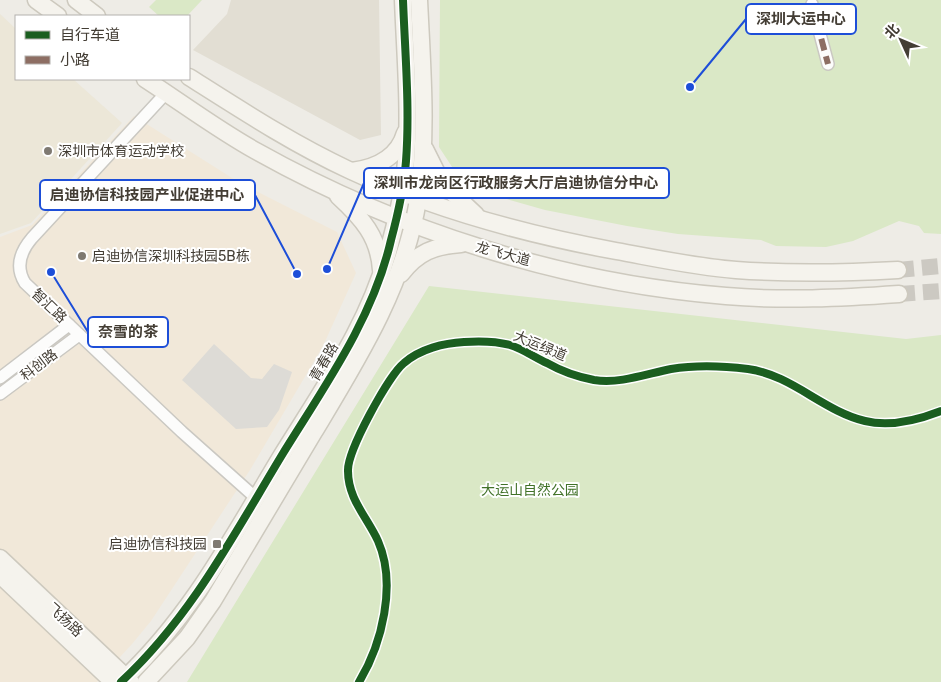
<svg xmlns="http://www.w3.org/2000/svg" width="941" height="682" font-family="Rubik,'Noto Sans SC',sans-serif">
  <style>
    .residential { fill: #e2ded3 }
    .commercial { fill: #f1e8d9 }
    .education { fill: #ece7d8 }
    .green { fill: #dae8c6 }
    .parking { fill: #dddbd6 }
    .lines { fill: none; stroke-linecap: round; stroke-linejoin: round }
    .secondary-tunnel { stroke: #ccc9c2; stroke-width: 16; stroke-dasharray: 16 8; stroke-linecap: butt }
    .street-casing { stroke: #cac8c2; stroke-width: 14 }
    .secondary-casing { stroke: #cdc9be; stroke-width: 19 }
    .street { stroke: #fcfcfb; stroke-width: 11 }
    .secondary { stroke: #f5f3ed; stroke-width: 16 }
    .quiet { stroke: #8d6e63; stroke-width: 6; stroke-dasharray: 12 6; stroke-linecap: butt }
    .cycleway-casing { stroke: #fff; stroke-width: 11 }
    .cycleway { stroke: #1b5e20; stroke-width: 8 }
    .poi-dot { fill: #7f7a72; stroke: #fff; stroke-width: 2 }
    .labels { text-anchor: middle; dominant-baseline: central; stroke-width: 4; stroke-linejoin: round; paint-order: stroke }
    .poi-label { font-size: 14px; fill: #433d34; stroke: #fff; text-anchor: start }
    .street-label { font-size: 14px; fill: #433d34; stroke: #fff }
    .park-label { font-size: 14px; fill: #427229; stroke: #fff }
    .leader { fill: none; stroke: #1d4ed8; stroke-width: 2 }
    .callout-dot { fill: #1d4ed8; stroke: #fff; stroke-width: 2 }
    .callout { fill: #fff; stroke: #1d4ed8; stroke-width: 2 }
    .callout-label { font-size: 15px; text-anchor: middle; font-weight: bold; fill: #433d34 }
  </style>
  <rect width="100%" height="100%" fill="#eeece6"/>
  <path class="residential" d="M231,0H379L381,135L360,140L193,50L227,14Z"/>
  <path class="commercial" d="M134,116L240,183L337,232L356,273L323,346L250,470L151,621L132,644L97,682H0V237L32,225Z"/>
  <path class="education" d="M0,14L16,29V79H73L122,123L31,223L0,234Z"/>
  <g class="green">
    <path d="M156,0H202L187,16H159L149,7Z"/>
    <path d="M440,0H941V234L924,233L919,226L899,221L853,241L826,247L776,246L761,240L678,234L627,226L545,210L475,190L460,179L439,147Z"/>
    <path d="M429,286L906,339L941,335V682H187Z"/>
  </g>
  <path class="parking" d="M214,344L251,378L262,379L274,364L292,372L279,410L267,427L236,429L182,380Z"/>
  <g class="lines">
    <g class="secondary-tunnel">
      <path d="M898,270L941,266"/>
      <path d="M899,294L941,291"/>
    </g>
    <g class="street-casing">
      <g id="street">
        <path d="M812,4L828,64"/>
        <path d="M166,93L32,238C20,252 15,267 25,283L182,432L256,498"/>
        <path d="M0,378L69,325"/>
        <path d="M0,394L79,335"/>
      </g>
    </g>
    <g class="secondary-casing">
      <g id="secondary">
        <path d="M36,0L58,16"/>
        <path d="M76,0L97,16"/>
        <path d="M189,77C241,110 293,144 349,170C434,210 524,234 616,251C655,258 696,267 736,270C790,274 844,273 898,270"/>
        <path d="M145,79C182,103 218,130 256,151C399,231 563,283 726,296C783,301 842,298 899,294"/>
        <path d="M425,149L442,183L476,215"/>
        <path d="M352,171C375,168 398,158 405,133"/>
        <path d="M338,196C362,218 379,237 381,270"/>
        <path d="M401,274C418,252 434,246 461,244"/>
        <path d="M0,558L131,682"/>
        <path d="M0,575L113,682"/>
        <path d="M121,682C191,617 233,536 282,455C324,387 373,319 391,240C398,214 404,187 406,161C410,108 405,53 403,0"/>
        <path d="M146,682L187,638L213,601C246,545 280,489 314,432C358,359 404,286 418,200C428,134 422,66 419,0"/>
      </g>
    </g>
    <use href="#street" class="street"/>
    <use href="#secondary" class="secondary"/>
    <path class="quiet" d="M812,4L828,64"/>
    <g class="cycleway-casing">
      <g id="cycleway">
        <path d="M121,682C191,617 233,536 282,455C324,387 373,319 391,240C398,214 404,187 406,161C410,108 405,53 403,0"/>
        <path d="M359,682C382,644 397,584 378,541C367,517 348,499 348,471C347,451 389,375 404,363C420,349 444,343 464,342C479,341 495,341 510,345C523,349 534,357 547,363C561,371 578,377 594,380C620,384 646,374 671,369C696,365 723,366 748,369C792,375 823,411 865,421C889,427 918,420 941,411"/>
      </g>
    </g>
    <use href="#cycleway" class="cycleway"/>
  </g>
  <g class="poi-dot">
    <circle cx="48" cy="151" r="5"/>
    <circle cx="82" cy="256" r="5"/>
    <rect x="212" y="539" width="10" height="10" rx="2.5"/>
  </g>
  <g class="labels">
    <g class="poi-label">
      <text x="58" y="151">深圳市体育运动学校</text>
      <text x="92" y="256">启迪协信深圳科技园5B栋</text>
      <text x="207" y="544" text-anchor="end">启迪协信科技园</text>
    </g>
    <g class="street-label">
      <text transform="translate(503 254) rotate(15)">龙飞大道</text>
      <text transform="translate(49 306) rotate(44)">智汇路</text>
      <text transform="translate(540 346) rotate(23)">大运绿道</text>
      <text transform="translate(324 362) rotate(-60)">青春路</text>
      <text transform="translate(39 365) rotate(-37)">科创路</text>
      <text transform="translate(65 620) rotate(43)">飞扬路</text>
    </g>
    <g class="park-label">
      <text x="530" y="490">大运山自然公园</text>
    </g>
  </g>
  <path class="leader" d="M690 87L746 19M327 269L364 183M297 274L255 195M51 272L88 332"/>
  <g class="callout-dot">
    <circle cx="690" cy="87" r="5"/>
    <circle cx="327" cy="269" r="5"/>
    <circle cx="297" cy="274" r="5"/>
    <circle cx="51" cy="272" r="5"/>
  </g>
  <g class="callout">
    <rect x="746" y="4" width="110" height="30" rx="5"/>
    <rect x="364" y="168" width="305" height="30" rx="5"/>
    <rect x="40" y="180" width="215" height="30" rx="5"/>
    <rect x="88" y="317" width="80" height="30" rx="5"/>
  </g>
  <g class="callout-label">
    <text x="801" y="24">深圳大运中心</text>
    <text x="516" y="188">深圳市龙岗区行政服务大厅启迪协信分中心</text>
    <text x="147" y="200">启迪协信科技园产业促进中心</text>
    <text x="128" y="337">奈雪的茶</text>
  </g>
  <rect x="15" y="15" width="175" height="65" fill="#ffffff" stroke="#b4b1ae"/>
  <rect x="25" y="31" width="25" height="8" fill="#1b5e20" stroke="#b4b1ae"/>
  <text x="60" y="40" font-size="15" fill="#433d34">自行车道</text>
  <rect x="25" y="56" width="25" height="8" fill="#8d6e63" stroke="#b4b1ae"/>
  <text x="60" y="65" font-size="15" fill="#433d34">小路</text>
  <g transform="translate(901 40) rotate(314)" stroke="#ffffff" stroke-width="4" paint-order="stroke">
  <path d="M0-4L9 19L0 12L-9 19Z" fill="#433d34"/>
  <text y="-8" font-size="14" font-weight="bold" text-anchor="middle" fill="#433d34">北</text>
  </g>
</svg>
